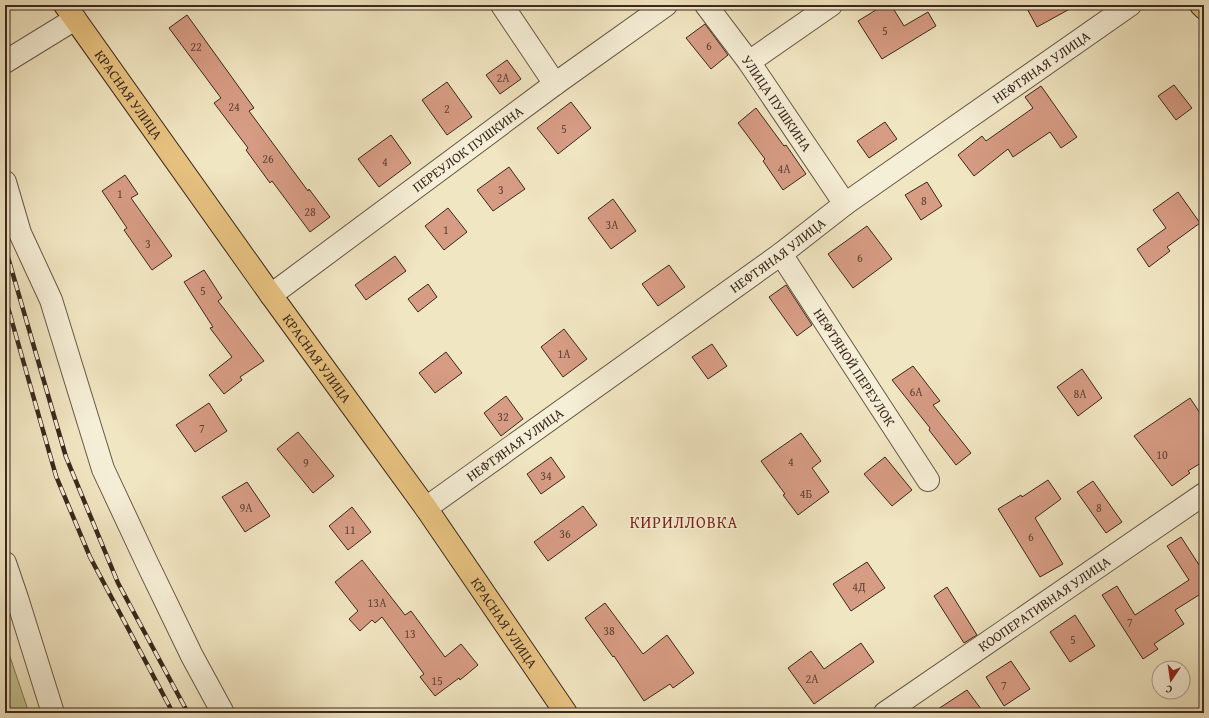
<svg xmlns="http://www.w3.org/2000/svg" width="1209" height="718" font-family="'Gentium Book Plus',serif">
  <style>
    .green { fill: #c0c38f; stroke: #7e7656 }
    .building { fill: #d79c84; stroke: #3b281e }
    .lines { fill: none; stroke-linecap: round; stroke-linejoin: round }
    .minor-casing { stroke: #685847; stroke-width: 24 }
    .major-casing { stroke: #3b281e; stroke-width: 24 }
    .minor { stroke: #f6efd7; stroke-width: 22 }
    .major { stroke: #e8c381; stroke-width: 22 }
    .rail-casing { stroke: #3b281e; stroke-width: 4.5 }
    .rail { stroke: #f6efd7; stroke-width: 3; stroke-dasharray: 9; stroke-linecap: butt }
    .labels { text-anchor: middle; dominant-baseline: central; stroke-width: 3; stroke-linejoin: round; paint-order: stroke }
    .number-label { font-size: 12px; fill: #624538 }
    .street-label { font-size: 14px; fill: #3b281e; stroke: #f6efd7 }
    .quarter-label { font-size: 16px; letter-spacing: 1px; fill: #7a1f14; stroke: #f6efd7 }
  </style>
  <rect width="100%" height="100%" fill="#f1e6c2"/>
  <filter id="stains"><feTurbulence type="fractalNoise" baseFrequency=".005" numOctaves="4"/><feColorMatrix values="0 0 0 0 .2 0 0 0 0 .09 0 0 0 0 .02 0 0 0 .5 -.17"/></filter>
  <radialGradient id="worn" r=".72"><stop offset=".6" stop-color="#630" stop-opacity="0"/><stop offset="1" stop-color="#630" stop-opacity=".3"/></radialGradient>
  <path class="green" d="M5,642L29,713H5Z"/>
  <g class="building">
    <path d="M884,5H891L904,26L928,12L936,26L882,59L858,21Z"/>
    <path d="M1025,5H1077L1037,27Z"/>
    <path d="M187,15L254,108L249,111L308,191L309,189L330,217L310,232L272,181L270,183L246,150L248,148L214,103L221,98L169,28Z"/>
    <path d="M705,24L728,55L711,69L686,38Z"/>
    <path d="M507,60L521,79L500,94L486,75Z"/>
    <path d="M447,82L472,117L447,135L422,100Z"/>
    <path d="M1174,85L1192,108L1176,120L1158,96Z"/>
    <path d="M1041,86L1077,137L1061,148L1050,132L1013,157L1008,149L974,176L958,155L982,136L986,141L1033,108L1025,97Z"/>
    <path d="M571,102L591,128L558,154L537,128Z"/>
    <path d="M756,108L784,146L786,145L806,174L783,190L763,161L765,159L738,123Z"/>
    <path d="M885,122L897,139L869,158L857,141Z"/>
    <path d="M391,135L411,163L379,187L358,159Z"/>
    <path d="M509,167L525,189L493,211L477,190Z"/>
    <path d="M125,175L138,194L131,198L172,256L152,270L124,230L127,228L102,191Z"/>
    <path d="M927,182L942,206L921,220L905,195Z"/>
    <path d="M1178,192L1200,223L1167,247L1170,251L1149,267L1137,249L1166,228L1153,210Z"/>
    <path d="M613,199L636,231L611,249L588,218Z"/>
    <path d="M448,208L467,232L444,250L425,226Z"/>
    <path d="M867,226L892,259L853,288L828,254Z"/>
    <path d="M395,256L406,271L366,300L355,285Z"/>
    <path d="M669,265L685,287L658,306L642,284Z"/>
    <path d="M204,270L222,298L218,301L264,361L240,377L242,380L224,394L209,375L232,357L210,328L213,327L184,282Z"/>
    <path d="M428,284L437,297L418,312L408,299Z"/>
    <path d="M786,285L812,325L797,336L769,297Z"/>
    <path d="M564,329L587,359L563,377L541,347Z"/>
    <path d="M712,344L727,366L708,379L692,357Z"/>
    <path d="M446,352L462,373L435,393L419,373Z"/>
    <path d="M913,366L940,401L933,405L971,453L956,465L929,430L930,428L892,380Z"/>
    <path d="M1082,369L1102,398L1078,416L1057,387Z"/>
    <path d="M506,396L523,419L501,436L484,413Z"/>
    <path d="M1190,398L1204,419V461L1188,471L1190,473L1172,486L1134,436Z"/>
    <path d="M209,403L227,431L195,452L176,425Z"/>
    <path d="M298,432L334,476L313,493L277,449Z"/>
    <path d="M801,433L821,461L812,468L829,492L798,515L783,495L785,494L761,461Z"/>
    <path d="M551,457L565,477L541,494L527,474Z"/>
    <path d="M885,457L912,490L892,506L864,474Z"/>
    <path d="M1048,480L1061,499L1035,518L1063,564L1040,577L998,509L1021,495L1022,497Z"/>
    <path d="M1093,481L1122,522L1106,533L1077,492Z"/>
    <path d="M247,482L270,516L245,532L222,497Z"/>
    <path d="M583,506L597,525L548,561L534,542Z"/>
    <path d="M352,507L371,532L348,550L329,526Z"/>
    <path d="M1181,537L1203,571L1204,570V603L1199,595L1175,610L1184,624L1154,644L1158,649L1143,659L1102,595L1117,586L1135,615L1189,580L1167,546Z"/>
    <path d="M362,560L405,615L411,611L445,657L461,644L478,665L460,680L459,678L435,696L420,677L424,674L382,617L375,623L372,620L360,631L349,619L358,611L335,582Z"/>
    <path d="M867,562L885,588L851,611L833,584Z"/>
    <path d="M947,587L977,635L964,643L934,596Z"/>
    <path d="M605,603L643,654L667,635L694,673L673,688L670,684L644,701L614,656L613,657L585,618Z"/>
    <path d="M1075,615L1095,646L1070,662L1050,632Z"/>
    <path d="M861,643L874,662L814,704L788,668L811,651L824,669Z"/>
    <path d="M1011,661L1030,689L1004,706L986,677Z"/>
    <path d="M967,690L984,713H932Z"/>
  </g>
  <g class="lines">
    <g class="minor-casing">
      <g id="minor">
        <path d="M502,5L555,84"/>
        <path id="s1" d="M706,5L749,62L845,204"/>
        <path d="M5,62L75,19"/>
        <path d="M749,62L831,5"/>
        <path d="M5,182L20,233L51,300L103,469L147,563L192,656L223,713"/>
        <path id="s2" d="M781,254L928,480"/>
        <path id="s3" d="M271,295L555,84L666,5"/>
        <path id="s4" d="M426,508L781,254L845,204L1130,5"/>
        <path d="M5,563L17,598L53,713"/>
        <path id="s5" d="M885,713L1204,494"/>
      </g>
    </g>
    <g class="major-casing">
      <g id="major">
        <path id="s6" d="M65,5L271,295L426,508L566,713"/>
        <path d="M1201,5L1204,8"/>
      </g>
    </g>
    <use href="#minor" class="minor"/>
    <use href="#major" class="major"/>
    <g class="rail-casing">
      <g id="rail">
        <path d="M5,247L66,457L118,583L188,713"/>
        <path d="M5,297L56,476L90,557L173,713"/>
      </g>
    </g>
    <use href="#rail" class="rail"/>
  </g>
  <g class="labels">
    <g class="number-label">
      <text x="885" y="30">5</text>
      <text x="709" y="45">6</text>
      <text x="196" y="46">22</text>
      <text x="503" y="77">2А</text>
      <text x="234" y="106">24</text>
      <text x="447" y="108">2</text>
      <text x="564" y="128">5</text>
      <text x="268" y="158">26</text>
      <text x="385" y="161">4</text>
      <text x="784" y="168">4А</text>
      <text x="501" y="189">3</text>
      <text x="120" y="193">1</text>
      <text x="924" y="200">8</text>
      <text x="310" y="211">28</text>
      <text x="612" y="224">3А</text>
      <text x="446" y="229">1</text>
      <text x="148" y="243">3</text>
      <text x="860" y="257">6</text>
      <text x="203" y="290">5</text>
      <text x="564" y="353">1А</text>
      <text x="916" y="391">6А</text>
      <text x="1080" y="393">8А</text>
      <text x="503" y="416">32</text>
      <text x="202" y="428">7</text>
      <text x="1162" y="454">10</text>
      <text x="791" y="461">4</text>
      <text x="306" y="462">9</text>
      <text x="546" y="475">34</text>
      <text x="806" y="493">4Б</text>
      <text x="246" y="507">9А</text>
      <text x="1099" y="507">8</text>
      <text x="350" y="529">11</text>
      <text x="565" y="533">36</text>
      <text x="1031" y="536">6</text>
      <text x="859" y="586">4Д</text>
      <text x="377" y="602">13А</text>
      <text x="1130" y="622">7</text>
      <text x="609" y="630">38</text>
      <text x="410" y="633">13</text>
      <text x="1073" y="639">5</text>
      <text x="812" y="678">2А</text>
      <text x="437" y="680">15</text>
      <text x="1004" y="685">7</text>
    </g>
    <g class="street-label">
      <text stroke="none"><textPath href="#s4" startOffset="757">НЕФТЯНАЯ УЛИЦА</textPath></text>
      <text stroke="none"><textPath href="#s6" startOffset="110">КРАСНАЯ УЛИЦА</textPath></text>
      <text stroke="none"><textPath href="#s1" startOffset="121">УЛИЦА ПУШКИНА</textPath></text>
      <text stroke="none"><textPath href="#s3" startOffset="245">ПЕРЕУЛОК ПУШКИНА</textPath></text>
      <text stroke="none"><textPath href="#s4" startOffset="433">НЕФТЯНАЯ УЛИЦА</textPath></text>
      <text stroke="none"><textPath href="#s6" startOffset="434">КРАСНАЯ УЛИЦА</textPath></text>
      <text stroke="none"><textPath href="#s2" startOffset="135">НЕФТЯНОЙ ПЕРЕУЛОК</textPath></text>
      <text stroke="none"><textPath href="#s4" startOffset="109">НЕФТЯНАЯ УЛИЦА</textPath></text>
      <text stroke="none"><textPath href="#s5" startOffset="193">КООПЕРАТИВНАЯ УЛИЦА</textPath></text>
      <text stroke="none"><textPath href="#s6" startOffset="758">КРАСНАЯ УЛИЦА</textPath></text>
    </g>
    <g class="quarter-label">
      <text x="684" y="522">КИРИЛЛОВКА</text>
    </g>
  </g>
  <rect width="1209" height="718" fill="none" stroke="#f1e6c2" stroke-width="20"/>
  <rect x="6" y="6" width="1197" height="706" fill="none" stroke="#3b281e" stroke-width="2"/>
  <rect x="10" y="10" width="1189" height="698" fill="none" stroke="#3b281e"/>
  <g transform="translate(1171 680) rotate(193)"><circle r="19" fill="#f6efd7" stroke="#ab9f8d"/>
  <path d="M0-3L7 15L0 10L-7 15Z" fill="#8f2418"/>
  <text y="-6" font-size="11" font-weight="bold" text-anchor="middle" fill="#3b281e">С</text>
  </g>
  <rect width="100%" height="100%" filter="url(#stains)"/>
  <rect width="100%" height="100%" fill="url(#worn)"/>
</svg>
